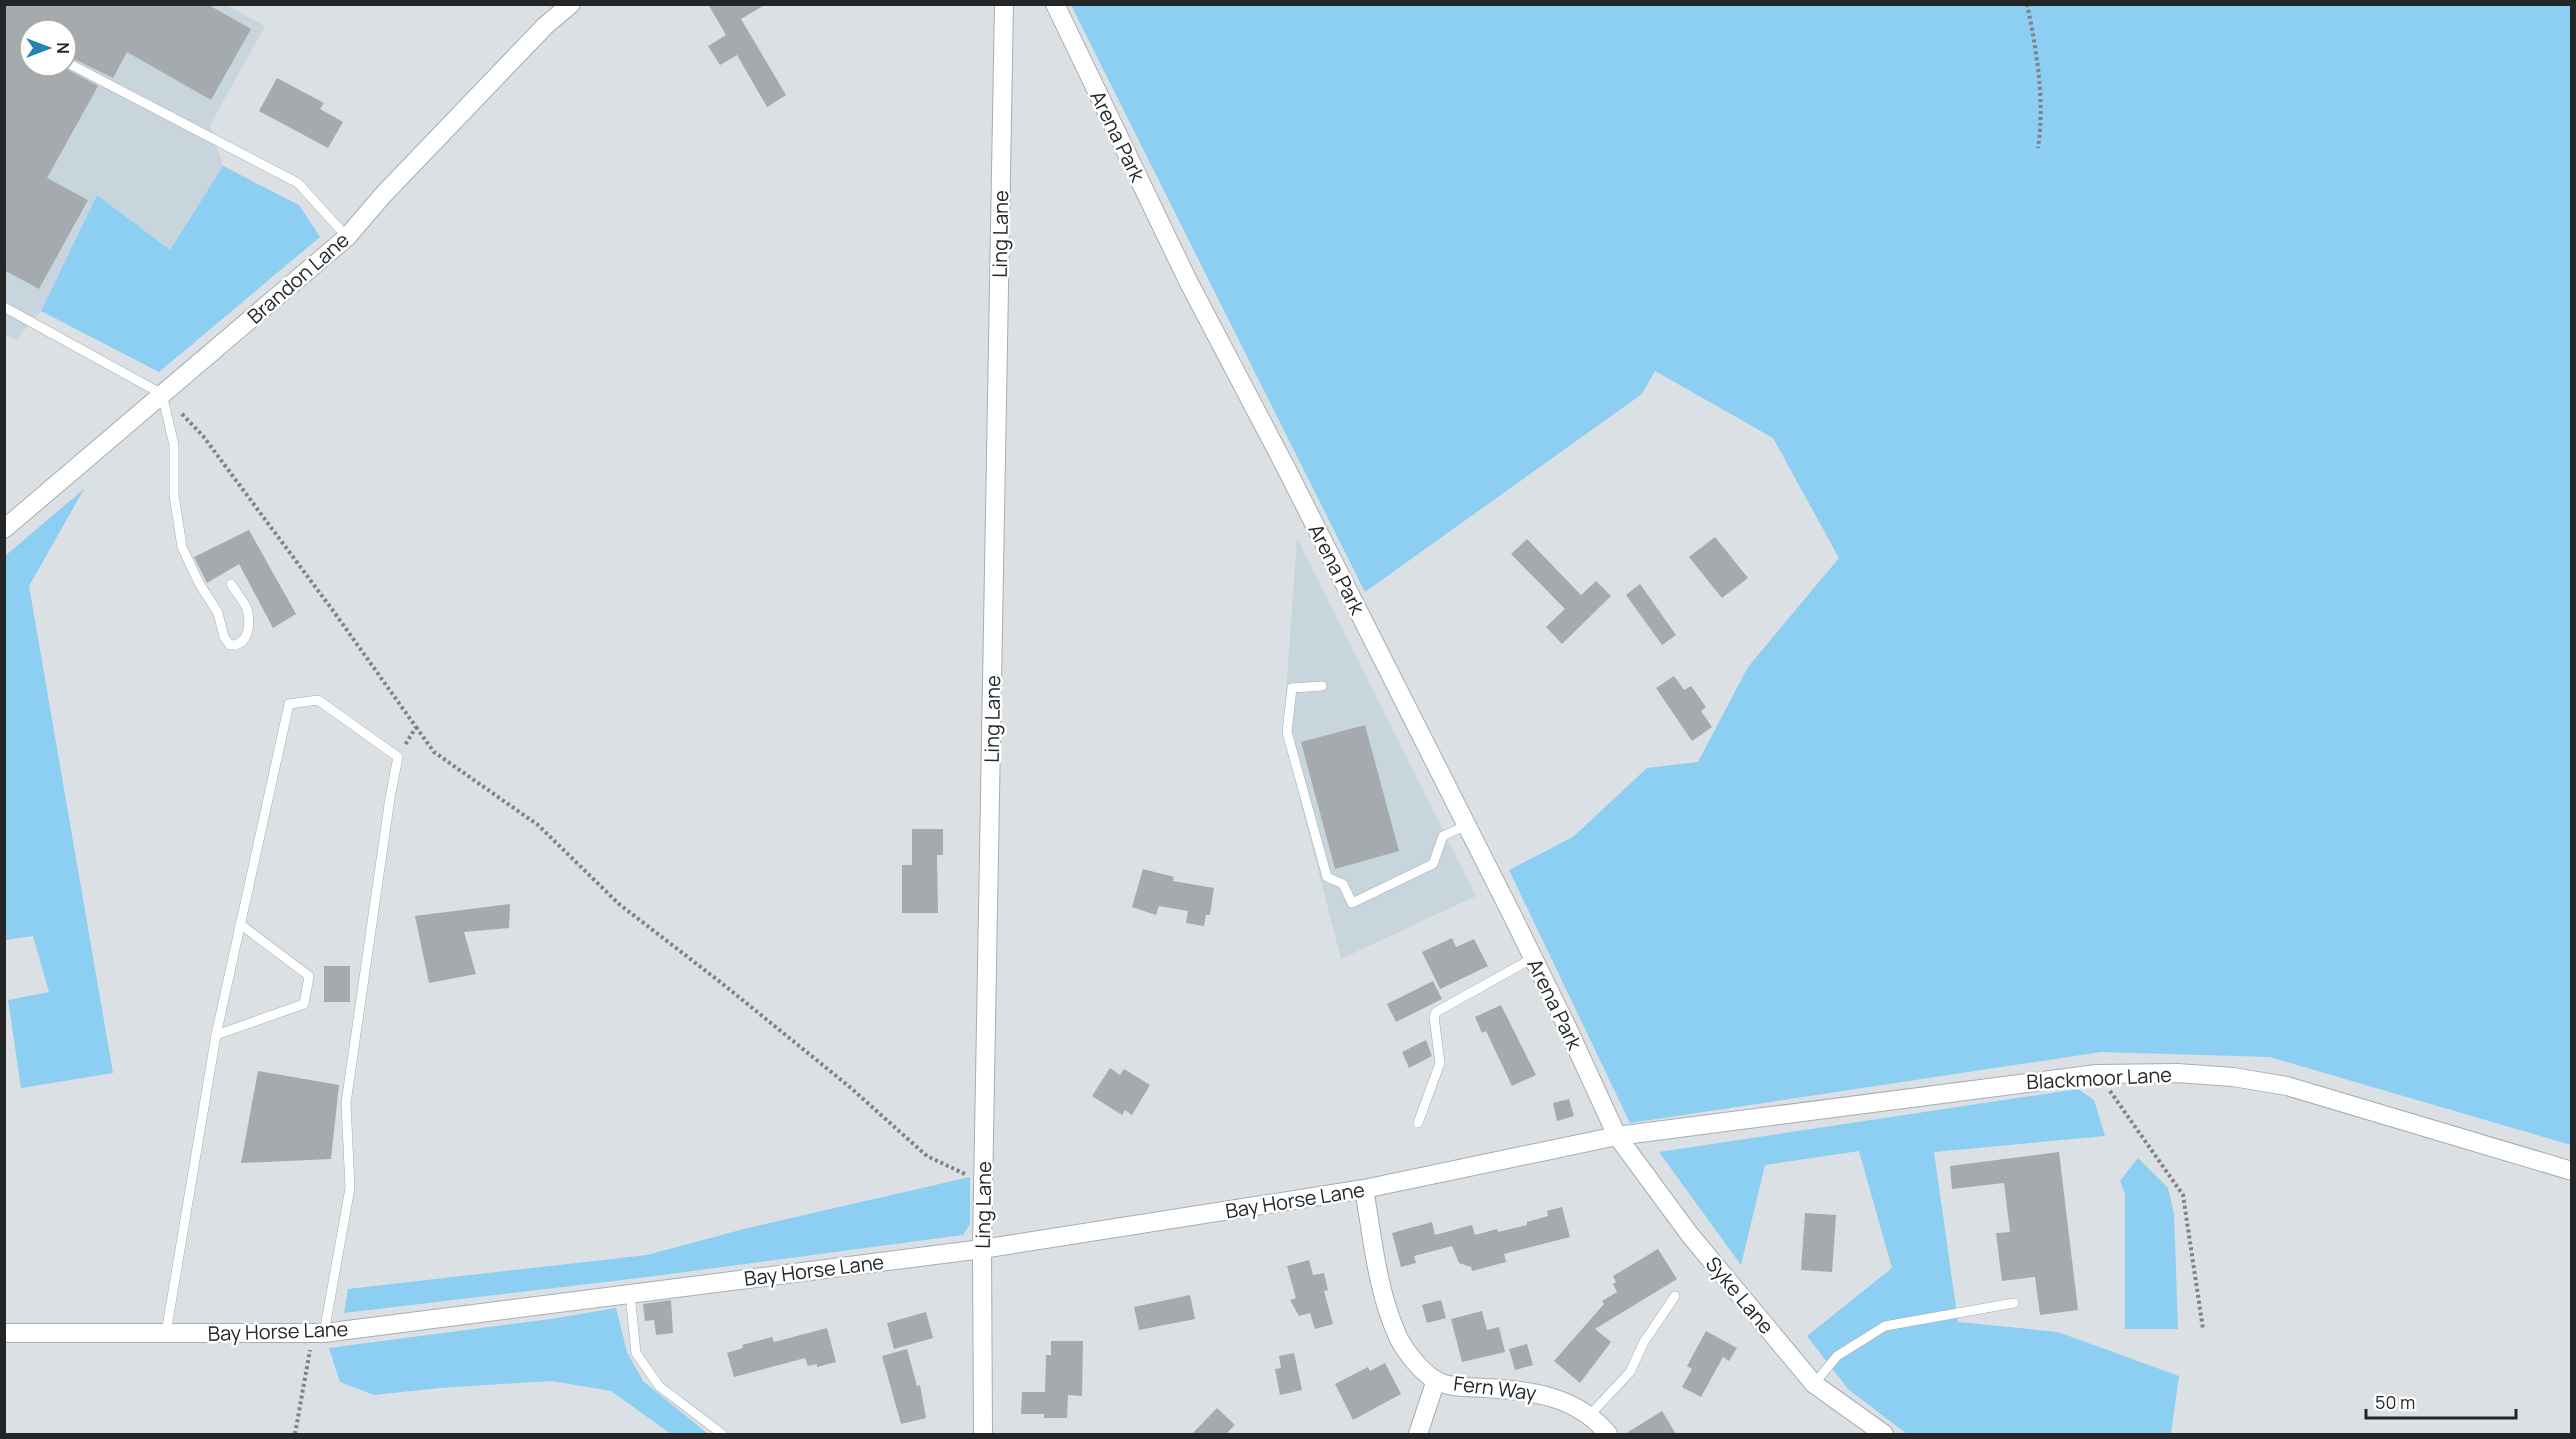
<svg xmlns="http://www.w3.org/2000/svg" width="2576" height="1439" font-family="Manrope,sans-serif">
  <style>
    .built { fill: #c9d5dd; fill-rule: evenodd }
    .green { fill: #8dcef3 }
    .building { fill: #a4aaae }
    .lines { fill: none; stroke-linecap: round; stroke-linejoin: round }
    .lane-casing { stroke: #a7adb1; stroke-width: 10 }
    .street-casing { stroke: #a7adb1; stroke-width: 20 }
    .path { stroke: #7f8385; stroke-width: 4; stroke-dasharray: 3 3; stroke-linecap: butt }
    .lane { stroke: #fff; stroke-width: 9 }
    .street { stroke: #fff; stroke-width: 18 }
    .labels { text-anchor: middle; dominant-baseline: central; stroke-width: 5; stroke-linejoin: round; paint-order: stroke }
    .street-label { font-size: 20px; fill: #232527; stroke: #fff }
  </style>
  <rect width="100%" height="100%" fill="#dae0e3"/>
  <g class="built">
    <path d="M5,5H226L265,26L210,125L223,166L170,250L97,195L41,311L16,340L5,334ZM30,30H66V66H30Z"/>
    <path d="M1297,538L1476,896L1341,959L1283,734Z"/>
  </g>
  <g class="green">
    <path d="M1071,5H2571V1145L2270,1057L2101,1052L1630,1123L1509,870L1573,837L1647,768L1698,762L1748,667L1839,558L1773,438L1655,371L1642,394L1365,592Z"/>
    <path d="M223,166L299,205L320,237L159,372L41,311L97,195L170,250Z"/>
    <path d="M84,489L29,586L113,1073L21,1088L8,1000L49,992L33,936L5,940V556Z"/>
    <path d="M2078,1089L2094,1100L2105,1136L1934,1152L1958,1322L2058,1332L2179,1376L2171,1434H1907L1848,1389L1807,1336L1892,1268L1859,1151L1765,1165L1741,1265L1659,1152Z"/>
    <path d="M2138,1158L2168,1188L2174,1214L2178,1329H2125V1194L2120,1181Z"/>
    <path d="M970,1177V1224L963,1235L647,1277L344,1313L348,1289L647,1255L744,1229Z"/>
    <path d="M616,1308L627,1352L643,1381L708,1434H671L611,1391L552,1381L439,1388L374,1395L340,1382L329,1348L551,1319Z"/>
  </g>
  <g class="building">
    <path d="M4,4H207L251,29L211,100L127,52L113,78L66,55V30H30V66H61L98,86L47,178L88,200L39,289L4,270Z"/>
    <path d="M708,4H766L741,19L786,95L767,107L737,55L720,65L708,46L726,35Z"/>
    <path d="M277,78L324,103L320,109L343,122L328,148L259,111Z"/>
    <path d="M249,530L296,614L273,628L239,564L207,583L194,557Z"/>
    <path d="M1715,537L1748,578L1722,598L1689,557Z"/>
    <path d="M1527,539L1581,595L1596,581L1611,596L1562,644L1546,627L1565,609L1511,554Z"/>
    <path d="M1640,584L1676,635L1662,645L1626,595Z"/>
    <path d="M1674,676L1684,690L1691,686L1706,707L1701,711L1712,727L1692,741L1656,688Z"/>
    <path d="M1365,725L1399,851L1335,869L1301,742Z"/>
    <path d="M912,829H943V855H937L938,913H902V865H912Z"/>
    <path d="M1143,869L1174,877L1173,881L1214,888L1210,915H1206L1204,926L1186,923L1188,911L1159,906L1156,915L1132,907Z"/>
    <path d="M510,904L509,928L464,932L476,974L429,983L415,916Z"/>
    <path d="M1452,938L1456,947L1474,939L1488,966L1440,989L1422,952Z"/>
    <rect x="324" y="966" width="26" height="36"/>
    <path d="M1433,981L1442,999L1396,1022L1387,1004Z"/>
    <path d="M1501,1005L1536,1075L1512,1086L1486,1031L1482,1033L1475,1017Z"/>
    <path d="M1426,1040L1432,1056L1409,1068L1402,1052Z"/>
    <path d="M1110,1068L1120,1075L1124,1069L1150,1085L1132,1115L1125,1110L1122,1115L1092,1096Z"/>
    <path d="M258,1071L339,1085L331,1159L241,1163Z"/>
    <path d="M1569,1099L1574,1116L1557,1121L1553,1103Z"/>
    <path d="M2059,1152L2078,1310L2040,1315L2035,1277L2002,1281L1996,1233L2010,1232L2004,1183L1952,1189L1950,1166Z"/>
    <path d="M1562,1207L1570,1237L1504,1254L1506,1262L1472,1271L1471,1267L1459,1263L1452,1246L1414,1256L1416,1263L1401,1267L1392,1233L1432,1222L1435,1235L1472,1225L1475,1235L1497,1229L1498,1232L1527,1225V1222L1548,1216L1547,1211Z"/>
    <path d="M1805,1213L1836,1215L1832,1272L1801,1270Z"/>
    <path d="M1658,1249L1677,1279L1595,1329L1611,1342L1580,1383L1554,1361L1604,1304L1602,1301L1617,1292L1613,1284L1616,1282L1613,1276Z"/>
    <path d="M1309,1260L1313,1275L1324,1273L1328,1290L1324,1291L1333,1324L1315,1329L1310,1313L1299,1316L1290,1300L1296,1298L1287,1266Z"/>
    <path d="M1190,1295L1195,1319L1139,1330L1134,1307Z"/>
    <path d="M671,1300L673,1333L656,1335L654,1320L645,1321L643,1304Z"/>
    <path d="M1441,1300L1446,1318L1427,1323L1422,1305Z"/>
    <path d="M1482,1311L1487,1330L1499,1327L1505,1352L1462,1362L1451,1319Z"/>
    <path d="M926,1312L933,1338L894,1349L887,1323Z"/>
    <path d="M827,1328L836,1362L817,1367V1364L808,1366L805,1358L734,1377L727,1353L743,1348L742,1345L772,1337L774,1342Z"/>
    <path d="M1706,1331L1737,1348L1729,1361L1723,1357L1701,1397L1682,1387L1692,1369L1687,1366Z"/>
    <path d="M1051,1341H1083L1082,1396L1068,1395L1067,1418H1044V1414H1021L1022,1392H1045L1046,1355H1051Z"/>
    <path d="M1527,1344L1533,1365L1515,1370L1509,1349Z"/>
    <path d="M907,1349L917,1386L920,1385L926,1418L901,1424L882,1356Z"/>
    <path d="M1294,1353L1302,1390L1280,1395L1275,1369L1281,1368L1279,1356Z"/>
    <path d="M1385,1363L1401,1394L1353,1420L1335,1384L1368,1367L1370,1371Z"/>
    <path d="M1217,1408L1235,1425L1226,1434H1192Z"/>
    <path d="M1662,1411L1676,1434H1625Z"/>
  </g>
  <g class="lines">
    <g class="lane-casing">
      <g id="lane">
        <path d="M66,62L298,183L347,237"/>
        <path d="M4,307L162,394L174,445V495L182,547L199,583L218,613L224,637L230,645C249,646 251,624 247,609C244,601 236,592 231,584"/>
        <path d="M1322,686L1292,688L1287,732L1327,877L1343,884L1352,903L1433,864L1443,836L1467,825"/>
        <path d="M216,1035L304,1004L309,976L240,924"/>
        <path d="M1418,1123L1440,1063L1434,1017L1436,1012L1533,958"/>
        <path d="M630,1294L636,1353L659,1386L722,1434"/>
        <path d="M166,1333L216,1035L289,704L318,700L398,757L390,798L346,1103L350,1188L324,1333"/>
        <path d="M1814,1384L1837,1356L1885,1326L2014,1303"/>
        <path d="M1588,1417L1630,1372L1644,1342L1675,1296"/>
      </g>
    </g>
    <g class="street-casing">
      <g id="street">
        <path d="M1055,4L1188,281L1285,466L1512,915L1567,1027L1617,1136L1690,1235L1814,1384L1884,1434"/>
        <path d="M4,529L347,237L383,195L545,26L571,4"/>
        <path d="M1364,1189C1373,1240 1377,1292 1399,1339C1407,1354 1421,1371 1435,1380C1449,1388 1469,1387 1484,1388C1530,1390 1577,1396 1608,1434"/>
        <path d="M4,1333H324L982,1249L1364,1189L1617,1136L2097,1074L2177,1073L2233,1077L2287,1086L2572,1171"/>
        <path d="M983,1434L982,1249L1004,4"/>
        <path d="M1418,1434L1436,1380"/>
      </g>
    </g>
    <g class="path">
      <path d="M2027,4C2037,52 2045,100 2038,148"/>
      <path d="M182,414L203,436L334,612L416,727L405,745"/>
      <path d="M416,727L434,752L538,825L619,904L724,985L851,1088L927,1156L967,1175"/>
      <path d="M2110,1091L2183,1195L2203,1329"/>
      <path d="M295,1434L310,1350"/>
    </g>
    <use href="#lane" class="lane"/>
    <use href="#street" class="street"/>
  </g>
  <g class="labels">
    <g class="street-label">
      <text transform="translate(1118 136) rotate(64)">Arena Park</text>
      <text transform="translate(1000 234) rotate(-89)">Ling Lane</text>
      <text transform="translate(298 278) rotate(-41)">Brandon Lane</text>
      <text transform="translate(1337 569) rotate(63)">Arena Park</text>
      <text transform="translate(992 719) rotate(-89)">Ling Lane</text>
      <text transform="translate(1555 1004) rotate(64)">Arena Park</text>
      <text transform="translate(2099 1078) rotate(-3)">Blackmoor Lane</text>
      <text transform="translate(1295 1200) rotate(-9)">Bay Horse Lane</text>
      <text transform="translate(983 1205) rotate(-89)">Ling Lane</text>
      <text transform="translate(814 1270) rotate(-7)">Bay Horse Lane</text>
      <text transform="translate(1740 1295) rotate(50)">Syke Lane</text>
      <text transform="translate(278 1331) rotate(-2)">Bay Horse Lane</text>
      <text transform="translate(1495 1388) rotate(7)">Fern Way</text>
    </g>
  </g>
  <rect width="2576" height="1439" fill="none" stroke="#232527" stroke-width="12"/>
  <g transform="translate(48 48) rotate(90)"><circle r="28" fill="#ffffff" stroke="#a7a8a9" stroke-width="1.5"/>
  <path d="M0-4.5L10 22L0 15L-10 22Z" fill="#2684b0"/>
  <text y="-9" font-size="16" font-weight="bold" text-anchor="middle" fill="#232527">N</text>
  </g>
  <path d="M2366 1409v9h150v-9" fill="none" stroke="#232527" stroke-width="3"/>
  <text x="2375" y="1409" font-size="18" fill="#232527" stroke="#ffffff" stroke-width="4.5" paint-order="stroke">50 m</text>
</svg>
